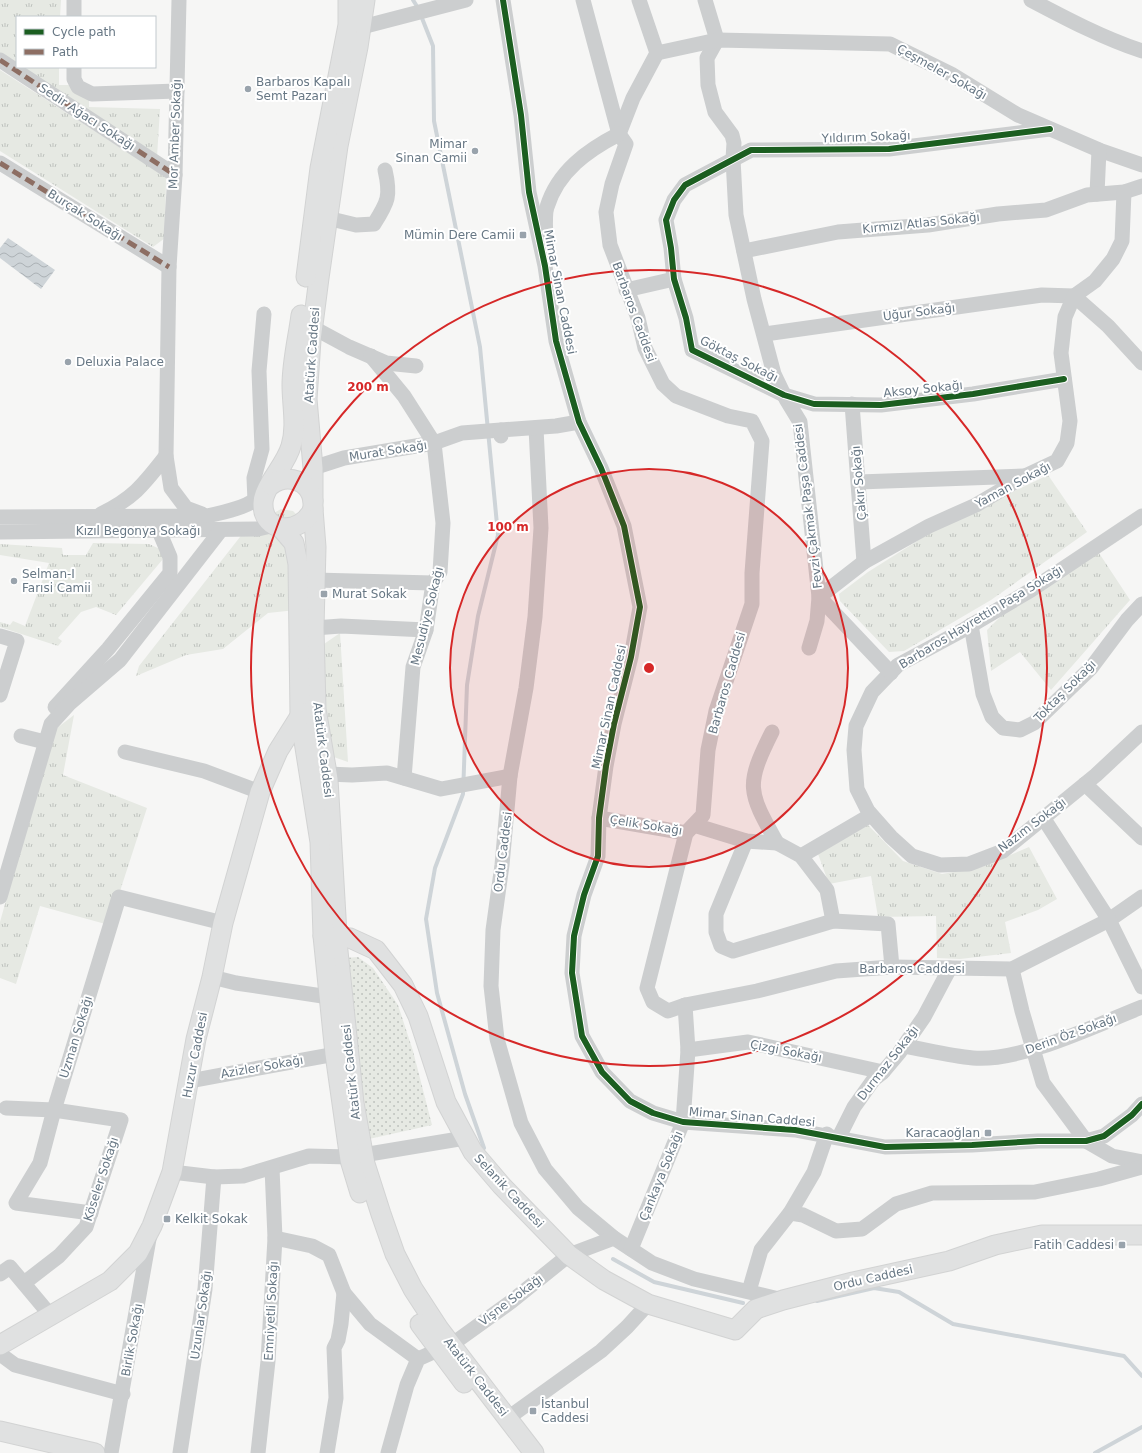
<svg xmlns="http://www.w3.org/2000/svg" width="1142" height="1453" font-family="'DejaVu Sans',sans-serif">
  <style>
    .grass { fill: url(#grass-tufts) }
    .park { fill: url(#park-dots) }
    .water { fill: url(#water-waves) }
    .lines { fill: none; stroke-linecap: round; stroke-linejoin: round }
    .stream { stroke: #ced4d8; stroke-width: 4 }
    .major-casing { stroke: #d2d3d3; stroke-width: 21 }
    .minor { stroke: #cccecf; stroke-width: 15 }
    .major { stroke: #e0e1e1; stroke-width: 19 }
    .quiet { stroke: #8d6e63; stroke-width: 5; stroke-dasharray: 10 5; stroke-linecap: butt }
    .cycleway-casing { stroke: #fff; stroke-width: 8 }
    .cycleway { stroke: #1b5e20; stroke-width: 6 }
    .ring { fill: none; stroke: #d62828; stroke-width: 2 }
    .poi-dot { fill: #99a3ac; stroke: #fff; stroke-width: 1.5 }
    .labels { text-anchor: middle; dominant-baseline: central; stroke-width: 4; stroke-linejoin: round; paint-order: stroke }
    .street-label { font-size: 12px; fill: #677784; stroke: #fff }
    .poi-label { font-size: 12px; fill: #677784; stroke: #fff; text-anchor: start }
    .centre { fill: #d62828; stroke: #fff; stroke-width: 2 }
    .ring-label { font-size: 12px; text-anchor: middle; font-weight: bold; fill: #d62828; stroke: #fff; stroke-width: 4; stroke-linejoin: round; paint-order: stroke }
  </style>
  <defs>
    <pattern id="grass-tufts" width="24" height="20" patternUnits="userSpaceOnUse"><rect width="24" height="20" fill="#e6e9e3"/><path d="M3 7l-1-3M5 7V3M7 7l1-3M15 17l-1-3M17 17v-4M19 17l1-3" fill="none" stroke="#bec2be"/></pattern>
    <pattern id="park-dots" width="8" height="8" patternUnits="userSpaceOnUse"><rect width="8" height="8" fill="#e6e9e3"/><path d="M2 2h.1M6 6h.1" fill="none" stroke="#bec2be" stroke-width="1.8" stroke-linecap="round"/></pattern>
    <pattern id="water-waves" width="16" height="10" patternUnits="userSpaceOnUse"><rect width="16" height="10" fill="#ced4d8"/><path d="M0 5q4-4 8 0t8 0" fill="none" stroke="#abb1b5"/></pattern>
  </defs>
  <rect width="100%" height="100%" fill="#f6f6f5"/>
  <g class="grass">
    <path d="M0,0H61L60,17H17V65L0,54Z"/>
    <path d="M20,67H59V85H89V107L160,109L157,157Z"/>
    <path d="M0,70L166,177L165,238L153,247L0,151Z"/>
    <path d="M1048,475L1087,532L991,600L904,651L889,652L840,601L839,594L868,572L941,526Z"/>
    <path d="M281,509L293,511L302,520L296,610L268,613L223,649L186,655L136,676L139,666L247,528Z"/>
    <path d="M93,543L149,544L162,550L163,559L116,615L96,607L81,612L58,638L62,641L58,646L0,627V622L10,625L13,621L25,626L49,563L0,555V544L62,548L63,555H86Z"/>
    <path d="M1097,550L1130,600L1051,690L1020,652L991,671L987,630L1002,615Z"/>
    <path d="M340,633L348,762L328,755L321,646Z"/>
    <path d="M74,715L63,775L147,808L109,925L40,906L16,984L0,978V922L53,731Z"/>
    <path d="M868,825L903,861L942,874L982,867L1029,847L1057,899L1038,910L1005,922L1011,953L960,959L937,958L936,916L878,917L871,876L829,884L818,854Z"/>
  </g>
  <path class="park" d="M358,957L373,968L398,1005L413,1051L432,1125L369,1139L345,958Z"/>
  <path class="water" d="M8,238L55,270L41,289L0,258V248Z"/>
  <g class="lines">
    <g class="stream">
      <path d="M413,0L418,8L433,46L434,121L480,347L498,535L478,616L467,685L463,794L435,868L426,919L437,993L465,1094L484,1148"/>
      <path d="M613,1259L654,1282L743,1303"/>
      <path d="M817,1301L874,1288L899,1292L953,1324L1124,1356L1142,1376"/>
      <path d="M1095,1453L1142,1427"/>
    </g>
    <g class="major-casing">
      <g id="major">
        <path d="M365,0L358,47L338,146L319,278L311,340L307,399L313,468V509L316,547L314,628L316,709L328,779L338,951L354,1103L365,1164L381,1214L395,1254L413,1289L439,1329L534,1453"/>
        <path d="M306,277L320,168L348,25V0"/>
        <path d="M301,315C298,338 292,362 292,385C292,406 297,426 291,446C286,465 263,487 263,503C262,534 301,536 313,509"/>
        <path d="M271,485C287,473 310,480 313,501"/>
        <path d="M281,528L294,543L298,564L300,716L320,842L323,936L335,1054L350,1160L360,1193"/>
        <path d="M323,936L350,938L376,950L403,985L418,1016L446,1102L473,1152L502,1186L569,1255L604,1280L648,1304L735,1330L756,1309L783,1300L853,1282L949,1261L995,1245L1042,1235H1142"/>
        <path d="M420,1324L464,1383"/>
        <path d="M0,1345L110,1281L138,1253L152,1226L172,1172L196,1039L212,977L223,923L260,792L278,751L300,716L306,713"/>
        <path d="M0,1431L95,1453"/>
      </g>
    </g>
    <g class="minor">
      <path d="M503,0L521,115L529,192L545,266L556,341L579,422L601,468L624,526L640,607L631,657L614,724L606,766L599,818L598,856L584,895L574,936L572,973L582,1036L602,1072L630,1101L653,1113L683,1122L795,1130L885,1147L972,1145L1038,1141H1086L1104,1136L1132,1115L1142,1104"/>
      <path d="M583,0L619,134L626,144L612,184L606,212L610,245L638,318L645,348L663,384L676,396L728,416L752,421L762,441L752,573V604L716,711L708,750L703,815L686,833L647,988L653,1002L668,1011L685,1005L757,991L836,971L892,967L1012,969L1109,920L1142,897"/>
      <path d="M705,0L717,40L707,58L708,85L715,112L732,135L734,143L733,159L736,215L754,299L774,374L786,399L800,422L819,597L817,621L809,648"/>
      <path d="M1031,0C1067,19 1103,38 1142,51"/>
      <path d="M74,1V17"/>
      <path d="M350,25L362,27L466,0"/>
      <path d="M657,53L717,40L890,44L951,74L1018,115L1099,150L1142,165"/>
      <path d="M0,60L175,175"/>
      <path d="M74,67V79L78,87L92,94L177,91"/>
      <path d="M1050,129L889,149L751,150L685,185L674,200L666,220L671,248L674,279L686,318L692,350L784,395L814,404L881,405L973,394L1064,379"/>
      <path d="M619,134L633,98L657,53L639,0"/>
      <path d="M0,163L169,267"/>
      <path d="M1097,194L1099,150"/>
      <path d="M327,218L356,225L374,224C388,202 391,196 385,170"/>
      <path d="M546,241C546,231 544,216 547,207C558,171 588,150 619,134"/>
      <path d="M744,251L838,232L928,225L998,214L1046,210L1087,195L1124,192L1142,186"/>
      <path d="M626,290L674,279"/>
      <path d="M312,327L349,347L386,363L416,366"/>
      <path d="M765,334L1042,295L1074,296L1108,326L1142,363"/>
      <path d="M371,356L404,396L434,443L443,523L440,572L433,583L426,630L413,667L404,778"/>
      <path d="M852,404L864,562"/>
      <path d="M536,428L541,528L535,617L526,688L510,776L502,865L493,930L491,986L497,1039L521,1123L545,1169L578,1208L614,1238L652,1263L694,1279L783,1300"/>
      <path d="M501,436V430L556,426L579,422"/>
      <path d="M166,456L169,267L175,175L179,0"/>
      <path d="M313,468L344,458L434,443L462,433L501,430"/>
      <path d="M859,482L1024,476"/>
      <path d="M255,501L254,478L262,449L259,371L264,314"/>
      <path d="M101,514C134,498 144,484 166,456L171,488L186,508L202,514"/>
      <path d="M1142,516L1031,590L965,629L898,665L872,692L856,726L854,750L857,789L868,811L891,837L912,856L940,865L969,864L1003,851L1096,775L1142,732"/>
      <path d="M0,517L207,516C228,511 249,508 265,492"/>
      <path d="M0,532L258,529L275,525"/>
      <path d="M314,580L433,583"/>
      <path d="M971,625L983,694L992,717L1003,728L1020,730L1034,723L1091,668L1127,620L1142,604"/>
      <path d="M314,628L341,626L426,630"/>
      <path d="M0,636L17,641L0,695"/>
      <path d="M891,673L819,597L864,562L929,526L976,505L1025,476L1057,461L1067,443L1070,421L1061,353L1065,317L1074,296L1095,281L1113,259L1122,241L1124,192"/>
      <path d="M55,707L108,649L170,573V557L159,531"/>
      <path d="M772,732C745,786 748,791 777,843"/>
      <path d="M21,736L45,742"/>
      <path d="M125,752L204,771L260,792"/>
      <path d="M327,774L352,775L387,773L441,789L510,776"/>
      <path d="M1085,784L1142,838"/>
      <path d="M599,818L686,833L694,825L746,841L777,843L801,856L827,890L833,921"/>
      <path d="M1044,819L1109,920L1142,987"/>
      <path d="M746,841L716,914V932L721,946L733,951L833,921L888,924L892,967"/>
      <path d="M801,856L871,815"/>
      <path d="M0,897L51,724L70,703L120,660L221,530"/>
      <path d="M1012,969L1022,1011L1043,1083L1086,1141L1112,1156L1142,1162"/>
      <path d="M212,977L236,983L329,997"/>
      <path d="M904,1046C927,1050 950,1056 973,1058C1022,1062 1096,1025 1142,1007"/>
      <path d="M688,1050L748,1042L883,1072"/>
      <path d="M189,1081L335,1054"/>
      <path d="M6,1108L54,1110L121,1120L86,1227L59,1256L24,1283"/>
      <path d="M839,1137L854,1107L874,1079L883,1072L899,1053L924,1017L950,968"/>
      <path d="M363,1155L465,1138"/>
      <path d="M172,1172L214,1177L243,1176L309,1156L350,1157"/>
      <path d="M91,1213L16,1203L40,1163L54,1110L119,897L223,923"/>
      <path d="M790,1213L803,1215L836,1231L862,1229L896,1204L932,1193L1035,1192L1099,1179L1142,1167"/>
      <path d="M275,1238L312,1246L329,1255L344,1293L370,1324L418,1359"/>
      <path d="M631,1249L683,1122L688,1050L685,1005"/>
      <path d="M0,1274L10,1267L51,1316"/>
      <path d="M749,1291L761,1250L790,1213L814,1172L827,1134"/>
      <path d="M451,1345L512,1301L569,1255L614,1238"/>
      <path d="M0,1354L15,1365L123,1394"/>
      <path d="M508,1418L601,1351L627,1327L648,1304"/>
      <path d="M111,1453L149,1239"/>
      <path d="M180,1453L205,1289L214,1177"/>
      <path d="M258,1453L268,1361L275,1238L272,1168"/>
      <path d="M327,1453L336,1398L334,1348L338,1340L341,1324L344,1293"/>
      <path d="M388,1453L407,1385L418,1359L438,1350"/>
    </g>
    <use href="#major" class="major"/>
    <g class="quiet">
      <path d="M0,60L175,175"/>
      <path d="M0,163L169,267"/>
    </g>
    <g class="cycleway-casing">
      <g id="cycleway">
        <path d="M503,0L521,115L529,192L545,266L556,341L579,422L601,468L624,526L640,607L631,657L614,724L606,766L599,818L598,856L584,895L574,936L572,973L582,1036L602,1072L630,1101L653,1113L683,1122L795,1130L885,1147L972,1145L1038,1141H1086L1104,1136L1132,1115L1142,1104"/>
        <path d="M1050,129L889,149L751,150L685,185L674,200L666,220L671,248L674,279L686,318L692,350L784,395L814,404L881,405L973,394L1064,379"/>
      </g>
    </g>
    <use href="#cycleway" class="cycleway"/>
  </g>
  <circle cx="649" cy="668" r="199" fill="#d62828" fill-opacity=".12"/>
  <g class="ring">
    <circle cx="649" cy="668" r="199"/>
    <circle cx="649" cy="668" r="398"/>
  </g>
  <g class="poi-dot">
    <circle cx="248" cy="89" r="4"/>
    <circle cx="475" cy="151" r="4"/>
    <rect x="519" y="231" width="8" height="8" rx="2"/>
    <circle cx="68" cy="362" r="4"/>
    <circle cx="14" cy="581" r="4"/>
    <rect x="320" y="590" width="8" height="8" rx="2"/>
    <rect x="984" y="1129" width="8" height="8" rx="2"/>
    <rect x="163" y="1215" width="8" height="8" rx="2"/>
    <rect x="1118" y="1241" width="8" height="8" rx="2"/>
    <rect x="529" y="1407" width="8" height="8" rx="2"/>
  </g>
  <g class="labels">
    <g class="street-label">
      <text transform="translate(942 72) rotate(29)">Çeşmeler Sokağı</text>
      <text transform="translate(87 117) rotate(33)">Sedir Ağacı Sokağı</text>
      <text transform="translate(175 134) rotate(-88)">Mor Amber Sokağı</text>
      <text transform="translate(866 137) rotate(-2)">Yıldırım Sokağı</text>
      <text transform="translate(85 215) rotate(32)">Burçak Sokağı</text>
      <text transform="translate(921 223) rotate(-6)">Kırmızı Atlas Sokağı</text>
      <text transform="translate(560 292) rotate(79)">Mimar Sinan Caddesi</text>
      <text transform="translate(634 312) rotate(70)">Barbaros Caddesi</text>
      <text transform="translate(919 312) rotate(-7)">Uğur Sokağı</text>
      <text transform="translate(312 355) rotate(-86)">Atatürk Caddesi</text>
      <text transform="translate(739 359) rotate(27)">Göktaş Sokağı</text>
      <text transform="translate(923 389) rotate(-6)">Aksoy Sokağı</text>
      <text transform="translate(388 451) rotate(-9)">Murat Sokağı</text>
      <text transform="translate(859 483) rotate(-95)">Çakır Sokağı</text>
      <text transform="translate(1013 485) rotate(-28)">Yaman Sokağı</text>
      <text transform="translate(808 506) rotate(-97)">Fevzi Çakmak Paşa Caddesi</text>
      <text x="138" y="531">Kızıl Begonya Sokağı</text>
      <text transform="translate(427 616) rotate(-76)">Mesudiye Sokağı</text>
      <text transform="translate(981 617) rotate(-31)">Barbaros Hayrettin Paşa Sokağı</text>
      <text transform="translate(727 683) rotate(-74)">Barbaros Caddesi</text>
      <text transform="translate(1065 691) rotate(-45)">Toktaş Sokağı</text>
      <text transform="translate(609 707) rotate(-78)">Mimar Sinan Caddesi</text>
      <text transform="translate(323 750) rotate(83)">Atatürk Caddesi</text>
      <text transform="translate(646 825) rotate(9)">Çelik Sokağı</text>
      <text transform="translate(1032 825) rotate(-37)">Nazım Sokağı</text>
      <text transform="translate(503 852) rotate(-83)">Ordu Caddesi</text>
      <text x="912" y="969">Barbaros Caddesi</text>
      <text transform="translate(1071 1034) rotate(-20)">Derin Öz Sokağı</text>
      <text transform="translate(76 1037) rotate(-73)">Uzman Sokağı</text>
      <text transform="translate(786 1051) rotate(11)">Çizgi Sokağı</text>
      <text transform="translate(195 1055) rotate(-79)">Huzur Caddesi</text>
      <text transform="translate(888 1063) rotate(-52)">Durmaz Sokağı</text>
      <text transform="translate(262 1067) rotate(-10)">Azizler Sokağı</text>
      <text transform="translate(351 1072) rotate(-96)">Atatürk Caddesi</text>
      <text transform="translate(752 1117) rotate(5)">Mimar Sinan Caddesi</text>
      <text transform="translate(661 1176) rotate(-68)">Çankaya Sokağı</text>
      <text transform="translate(101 1179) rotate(-72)">Köseler Sokağı</text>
      <text transform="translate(509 1191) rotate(47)">Selanik Caddesi</text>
      <text transform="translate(873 1278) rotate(-13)">Ordu Caddesi</text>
      <text transform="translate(511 1300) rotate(-37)">Vişne Sokağı</text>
      <text transform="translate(271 1311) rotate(-87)">Emniyetli Sokağı</text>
      <text transform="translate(201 1315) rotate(-82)">Uzunlar Sokağı</text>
      <text transform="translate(132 1340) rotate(-80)">Birlik Sokağı</text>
      <text transform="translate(476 1377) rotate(52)">Atatürk Caddesi</text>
    </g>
    <g class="poi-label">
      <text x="256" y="82">Barbaros Kapalı<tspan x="256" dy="14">Semt Pazarı</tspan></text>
      <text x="467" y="144" text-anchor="end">Mimar<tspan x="467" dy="14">Sinan Camii</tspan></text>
      <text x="515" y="235" text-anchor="end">Mümin Dere Camii</text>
      <text x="76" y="362">Deluxia Palace</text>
      <text x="22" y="574">Selman-I<tspan x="22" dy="14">Farısi Camii</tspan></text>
      <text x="332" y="594">Murat Sokak</text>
      <text x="980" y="1133" text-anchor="end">Karacaoğlan</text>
      <text x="175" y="1219">Kelkit Sokak</text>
      <text x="1114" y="1245" text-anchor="end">Fatih Caddesi</text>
      <text x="541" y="1404">İstanbul<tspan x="541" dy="14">Caddesi̇</tspan></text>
    </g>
  </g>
  <circle cx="649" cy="668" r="6" class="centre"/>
  <g class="ring-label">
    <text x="368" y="391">200 m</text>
    <text x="508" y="531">100 m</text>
  </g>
  <rect x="16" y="16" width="140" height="52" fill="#ffffff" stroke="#c2c9ce"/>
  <rect x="24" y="29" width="20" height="6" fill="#1b5e20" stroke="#c2c9ce"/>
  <text x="52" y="36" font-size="12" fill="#677784">Cycle path</text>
  <rect x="24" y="49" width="20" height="6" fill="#8d6e63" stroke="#c2c9ce"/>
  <text x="52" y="56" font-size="12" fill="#677784">Path</text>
</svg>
